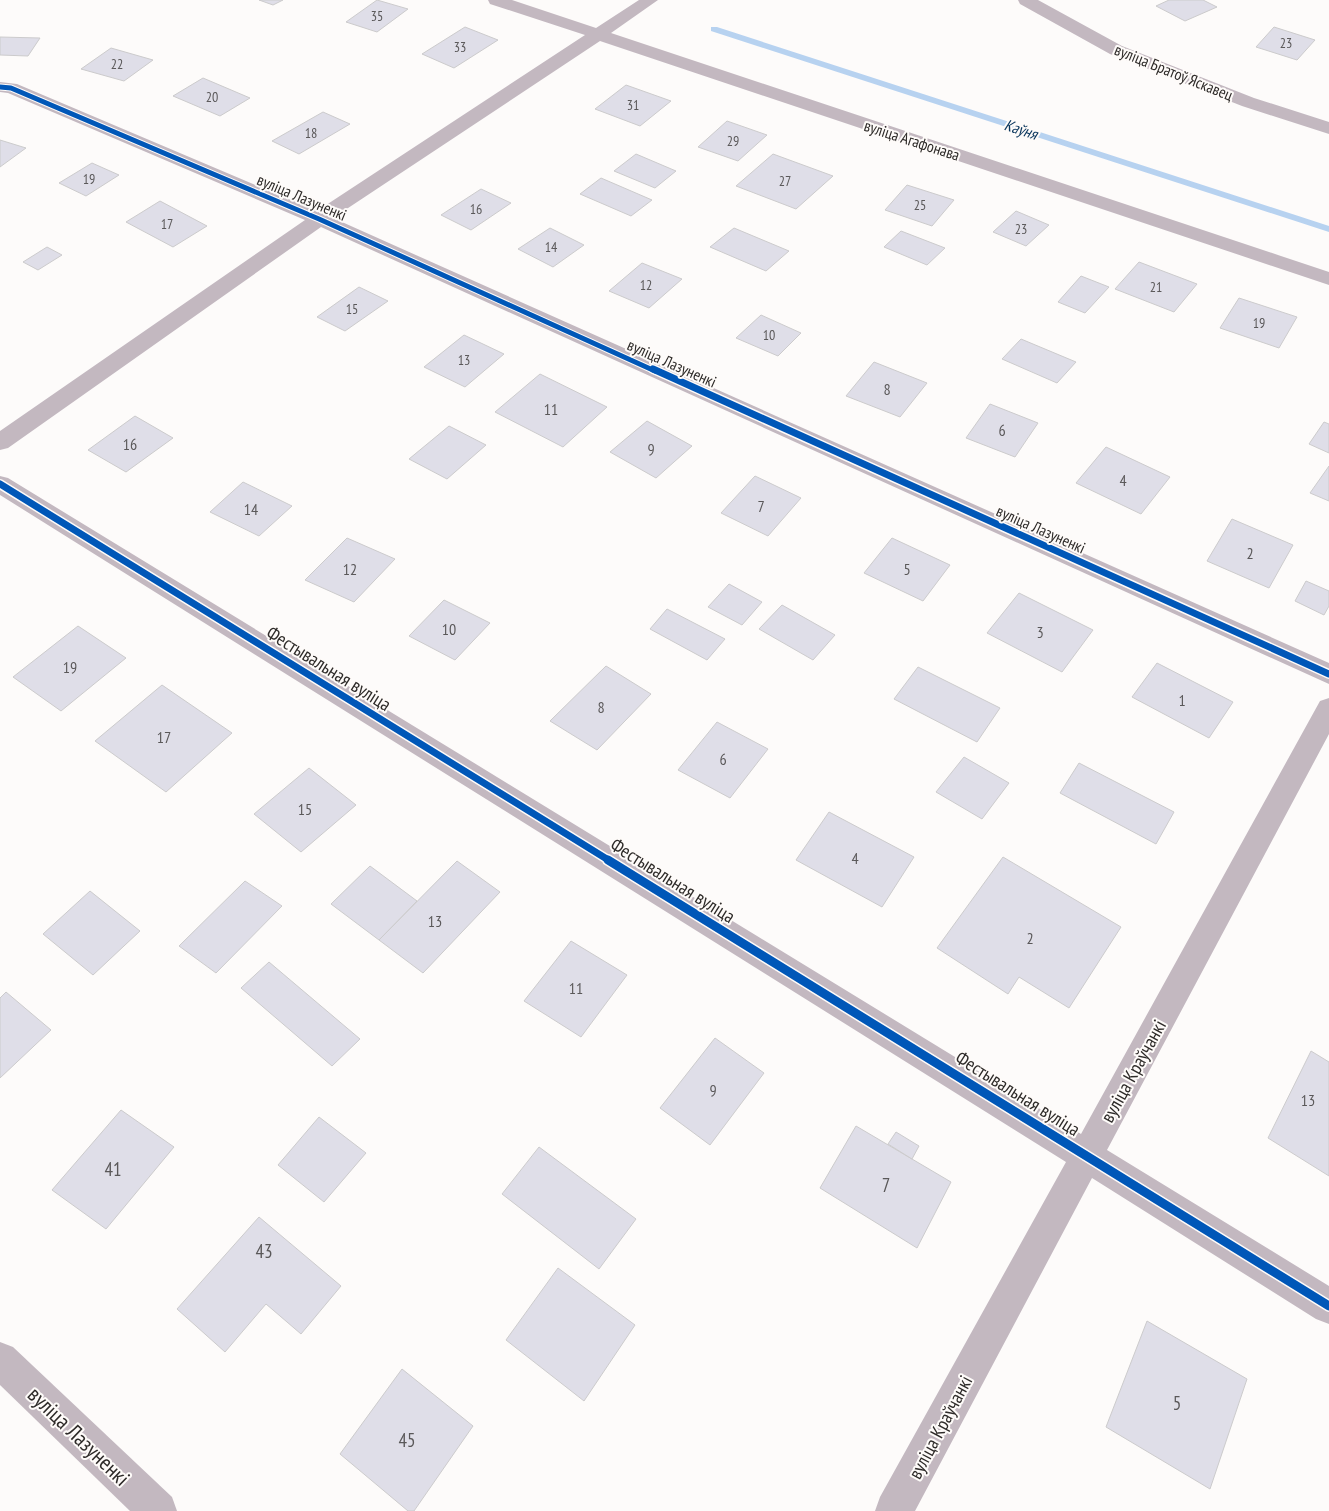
<svg xmlns="http://www.w3.org/2000/svg" width="1329" height="1511" font-family="'PT Sans Narrow',sans-serif">
  <style>
    .lines { fill: none; stroke-linecap: round; stroke-linejoin: round }
    .stream { fill: #b7d2f0; fill-rule: evenodd }
    .building { fill: #dfdee8; stroke: #cccbcc }
    .street { fill: #c3b8c0; fill-rule: evenodd }
    .cycleway-far2-casing { stroke: #fefbf9; stroke-width: 7 }
    .cycleway-far1-casing { stroke: #fefbf9; stroke-width: 10 }
    .cycleway-casing { stroke: #fefbf9; stroke-width: 12 }
    .cycleway-far2 { stroke: #0057b8; stroke-width: 5 }
    .cycleway-far1 { stroke: #0057b8; stroke-width: 7 }
    .cycleway { stroke: #0057b8; stroke-width: 9 }
    .labels { text-anchor: middle; dominant-baseline: central; stroke-width: 4; stroke-linejoin: round; paint-order: stroke }
    .far-number-label { font-size: 14px; fill: #5a5859 }
    .far-street-label { font-size: 16px; fill: #2e2b29; stroke: #fefbf9 }
    .far-water-label { font-size: 16px; font-style: italic; fill: #0a365d; stroke: #fefbf9 }
    .number-label { font-size: 16px; fill: #5a5859 }
    .street-label { font-size: 19px; fill: #2e2b29; stroke: #fefbf9 }
    .near-number-label { font-size: 19px; fill: #5a5859 }
    .near-street-label { font-size: 22px; fill: #2e2b29; stroke: #fefbf9 }
  </style>
  <rect width="100%" height="100%" fill="#fdfbfa"/>
  <g class="lines">
    <path class="stream" d="M711,27H717L1329,226V232L711,31Z"/>
  </g>
  <g class="building">
    <path d="M259,0H283L273,5Z"/>
    <path d="M377,0L408,9L377,32L346,22Z"/>
    <path d="M1169,0H1203L1217,7L1185,21L1156,6Z"/>
    <path d="M465,27L498,40L454,68L422,54Z"/>
    <path d="M1274,27L1315,40L1297,60L1256,47Z"/>
    <path d="M0,37L40,38L28,56L0,55Z"/>
    <path d="M111,48L153,60L124,81L81,69Z"/>
    <path d="M203,78L250,98L220,116L173,96Z"/>
    <path d="M626,85L671,101L640,126L595,109Z"/>
    <path d="M323,112L350,124L299,154L272,141Z"/>
    <path d="M727,121L767,135L738,161L698,147Z"/>
    <path d="M0,140L26,148L0,167Z"/>
    <path d="M636,154L676,171L655,188L614,171Z"/>
    <path d="M773,154L833,176L796,209L736,186Z"/>
    <path d="M92,163L119,175L86,196L59,183Z"/>
    <path d="M601,178L652,200L631,216L580,194Z"/>
    <path d="M907,185L954,200L932,226L885,210Z"/>
    <path d="M481,189L511,203L471,230L441,215Z"/>
    <path d="M160,201L207,226L173,247L126,222Z"/>
    <path d="M1016,211L1049,225L1026,246L993,232Z"/>
    <path d="M550,228L584,245L553,267L518,249Z"/>
    <path d="M734,228L789,251L766,271L710,247Z"/>
    <path d="M901,231L945,248L927,265L884,247Z"/>
    <path d="M47,247L62,255L38,270L23,262Z"/>
    <path d="M1139,262L1197,284L1174,312L1115,289Z"/>
    <path d="M642,263L682,279L649,308L609,291Z"/>
    <path d="M1081,276L1109,287L1085,313L1058,302Z"/>
    <path d="M359,287L388,301L345,331L317,317Z"/>
    <path d="M1239,298L1297,317L1279,348L1220,328Z"/>
    <path d="M761,315L801,333L778,356L736,338Z"/>
    <path d="M464,335L504,354L465,387L424,367Z"/>
    <path d="M1021,339L1076,362L1057,383L1002,359Z"/>
    <path d="M874,362L927,383L900,417L846,396Z"/>
    <path d="M540,374L607,407L563,447L495,412Z"/>
    <path d="M990,404L1038,423L1015,457L966,438Z"/>
    <path d="M135,416L173,438L126,472L88,450Z"/>
    <path d="M647,421L692,446L656,478L610,452Z"/>
    <path d="M1324,422L1329,424V453L1309,444Z"/>
    <path d="M449,426L486,445L447,479L409,459Z"/>
    <path d="M1106,447L1170,477L1141,514L1076,483Z"/>
    <path d="M1329,466V501L1310,493Z"/>
    <path d="M755,476L801,498L768,536L721,513Z"/>
    <path d="M243,482L292,506L259,536L210,512Z"/>
    <path d="M1232,519L1293,545L1269,588L1207,561Z"/>
    <path d="M347,538L395,559L354,602L305,580Z"/>
    <path d="M892,538L950,565L923,601L864,573Z"/>
    <path d="M1306,581L1329,591V606L1324,615L1295,601Z"/>
    <path d="M729,584L762,602L742,625L708,607Z"/>
    <path d="M1019,593L1093,630L1062,672L987,633Z"/>
    <path d="M444,600L490,623L455,660L409,636Z"/>
    <path d="M782,605L835,635L813,660L759,629Z"/>
    <path d="M667,609L725,639L707,660L650,629Z"/>
    <path d="M78,626L126,658L61,711L13,677Z"/>
    <path d="M1157,663L1233,702L1209,738L1132,697Z"/>
    <path d="M606,666L651,694L597,750L550,721Z"/>
    <path d="M918,667L1000,708L977,742L894,699Z"/>
    <path d="M162,685L232,733L166,792L95,741Z"/>
    <path d="M717,722L768,749L730,798L678,770Z"/>
    <path d="M964,757L1009,783L982,819L936,792Z"/>
    <path d="M1079,763L1174,812L1156,844L1060,793Z"/>
    <path d="M309,768L356,805L301,852L254,814Z"/>
    <path d="M829,812L914,857L882,907L796,860Z"/>
    <path d="M1003,857L1121,927L1069,1008L1019,977L1008,994L937,948Z"/>
    <path d="M457,861L500,892L423,973L379,940Z"/>
    <path d="M370,866L417,901L379,940L331,904Z"/>
    <path d="M245,881L282,906L216,973L179,946Z"/>
    <path d="M90,891L140,931L93,975L43,934Z"/>
    <path d="M571,941L627,975L581,1037L524,1001Z"/>
    <path d="M269,962L360,1039L332,1066L241,988Z"/>
    <path d="M6,992L51,1030L0,1078V998Z"/>
    <path d="M715,1038L764,1073L710,1145L660,1108Z"/>
    <path d="M1311,1051L1329,1062V1176L1268,1138Z"/>
    <path d="M121,1110L174,1147L106,1229L52,1190Z"/>
    <path d="M319,1117L366,1153L324,1202L278,1165Z"/>
    <path d="M856,1126L951,1182L917,1248L820,1188Z"/>
    <path d="M896,1132L919,1146L912,1159L888,1144Z"/>
    <path d="M539,1147L636,1219L599,1269L502,1194Z"/>
    <path d="M259,1217L341,1286L301,1334L266,1304L225,1352L177,1309Z"/>
    <path d="M558,1268L635,1325L584,1401L506,1340Z"/>
    <path d="M1147,1321L1247,1379L1210,1489L1106,1427Z"/>
    <path d="M402,1369L473,1426L414,1511H408L340,1454Z"/>
  </g>
  <g class="lines">
    <g class="street">
      <path d="M488,0H512L596,28L639,0H658L611,33L1329,272V285L600,41L333,218L1329,663V684L321,227L8,448L0,450V431L305,220L8,93L0,92V82L17,84L317,211L585,35L490,4Z"/>
      <path d="M1018,0H1038L1122,46L1254,98L1329,122V134L1242,106L1110,54L1020,4Z"/>
      <path d="M0,476L8,478L1081,1134L1320,701L1329,698V734L1107,1150L1329,1286V1324L1316,1319L1092,1178L915,1511H875L880,1497L1066,1162L0,495Z"/>
      <path d="M0,1342L13,1347L172,1497L177,1511H130L0,1385Z"/>
    </g>
    <g class="cycleway-far2-casing">
      <path id="cycleway-far2" d="M0,87L11,88L319,219L655,371"/>
    </g>
    <g class="cycleway-far1-casing">
      <g id="cycleway-far1">
        <path d="M653,369L1329,674"/>
        <path d="M0,484L610,861"/>
      </g>
    </g>
    <g class="cycleway-casing">
      <path id="cycleway" d="M608,860L1329,1306"/>
    </g>
    <use href="#cycleway-far2" class="cycleway-far2"/>
    <use href="#cycleway-far1" class="cycleway-far1"/>
    <use href="#cycleway" class="cycleway"/>
  </g>
  <g class="labels">
    <g class="far-number-label">
      <text x="377" y="16">35</text>
      <text x="1286" y="43">23</text>
      <text x="460" y="47">33</text>
      <text x="117" y="64">22</text>
      <text x="212" y="97">20</text>
      <text x="633" y="105">31</text>
      <text x="311" y="133">18</text>
      <text x="733" y="141">29</text>
      <text x="89" y="179">19</text>
      <text x="785" y="181">27</text>
      <text x="920" y="205">25</text>
      <text x="476" y="209">16</text>
      <text x="167" y="224">17</text>
      <text x="1021" y="229">23</text>
      <text x="551" y="247">14</text>
      <text x="646" y="285">12</text>
      <text x="1156" y="287">21</text>
      <text x="352" y="309">15</text>
      <text x="1259" y="323">19</text>
      <text x="769" y="335">10</text>
      <text x="464" y="360">13</text>
    </g>
    <g class="far-street-label">
      <text transform="translate(1174 72) rotate(22)">вуліца Братоў Яскавец</text>
      <text transform="translate(912 140) rotate(18)">вуліца Агафонава</text>
      <text transform="translate(302 197) rotate(23)">вуліца Лазуненкі</text>
      <text transform="translate(672 363) rotate(24)">вуліца Лазуненкі</text>
      <text transform="translate(1041 529) rotate(24)">вуліца Лазуненкі</text>
    </g>
    <g class="far-water-label">
      <text transform="translate(1021 129) rotate(18)">Каўня</text>
    </g>
    <g class="number-label">
      <text x="887" y="389">8</text>
      <text x="551" y="409">11</text>
      <text x="1002" y="430">6</text>
      <text x="130" y="444">16</text>
      <text x="651" y="449">9</text>
      <text x="1123" y="480">4</text>
      <text x="761" y="506">7</text>
      <text x="251" y="509">14</text>
      <text x="1250" y="553">2</text>
      <text x="350" y="569">12</text>
      <text x="907" y="569">5</text>
      <text x="449" y="629">10</text>
      <text x="1040" y="632">3</text>
      <text x="70" y="667">19</text>
      <text x="1182" y="700">1</text>
      <text x="601" y="707">8</text>
      <text x="164" y="737">17</text>
      <text x="723" y="759">6</text>
      <text x="305" y="809">15</text>
      <text x="855" y="858">4</text>
      <text x="435" y="921">13</text>
      <text x="1030" y="938">2</text>
      <text x="576" y="988">11</text>
      <text x="713" y="1090">9</text>
      <text x="1308" y="1100">13</text>
    </g>
    <g class="street-label">
      <text transform="translate(329 668) rotate(32)">Фестывальная вуліца</text>
      <text transform="translate(673 880) rotate(32)">Фестывальная вуліца</text>
      <text transform="translate(1133 1071) rotate(-61)">вуліца Краўчанкі</text>
      <text transform="translate(1018 1093) rotate(32)">Фестывальная вуліца</text>
      <text transform="translate(940 1427) rotate(-62)">вуліца Краўчанкі</text>
    </g>
    <g class="near-number-label">
      <text x="113" y="1169">41</text>
      <text x="886" y="1185">7</text>
      <text x="264" y="1251">43</text>
      <text x="1177" y="1403">5</text>
      <text x="407" y="1440">45</text>
    </g>
    <g class="near-street-label">
      <text transform="translate(79 1436) rotate(44)">вуліца Лазуненкі</text>
    </g>
  </g>
</svg>
